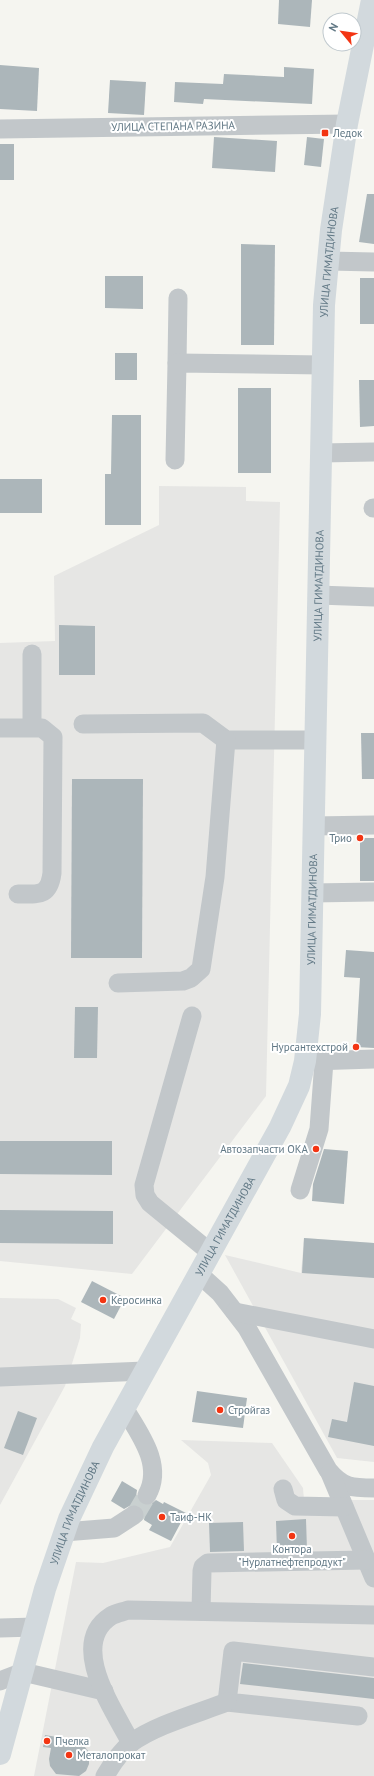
<svg xmlns="http://www.w3.org/2000/svg" width="374" height="1776" font-family="'PT Sans',sans-serif">
  <style>
    .built { fill: #e6e6e4 }
    .building { fill: #acb6ba }
    .lines { fill: none; stroke-linecap: round; stroke-linejoin: round }
    .minor-tunnel { stroke: #c9d0d0; stroke-width: 19; stroke-dasharray: 19 10; stroke-linecap: butt }
    .minor { stroke: #c2c7ca; stroke-width: 19 }
    .major { stroke: #d2d9dd; stroke-width: 22 }
    .poi-dot { fill: #f33513; stroke: #fff; stroke-width: 1.5 }
    .labels { text-anchor: middle; dominant-baseline: central; stroke-width: 4; stroke-linejoin: round; paint-order: stroke }
    .street-label { font-size: 11px; fill: #617885; stroke: #fff }
    .poi-label { font-size: 11px; fill: #617885; stroke: #fff; text-anchor: start }
  </style>
  <rect width="100%" height="100%" fill="#f5f5f0"/>
  <g class="built">
    <path d="M159,486L246,487V501L280,502L266,1096L132,1274L0,1261V643L55,641L54,576L159,525Z"/>
    <path d="M304,1238L374,1243V1462L337,1458L225,1255L301,1273Z"/>
    <path d="M0,1298L58,1299L76,1308L71,1319L81,1324L80,1338L65,1386L0,1505Z"/>
    <path d="M181,1440L272,1443L303,1488L304,1500H374V1776H34L76,1562L103,1563L170,1547L211,1475L208,1463Z"/>
  </g>
  <g class="building">
    <path d="M279,0H312L310,27L278,24Z"/>
    <path d="M0,65L39,68L37,111L0,109Z"/>
    <path d="M284,67L314,69L312,104L204,99L203,104L174,102L175,82L223,84L224,74L284,77Z"/>
    <path d="M110,80L146,82L144,115L108,113Z"/>
    <path d="M214,137L277,141L275,172L212,168Z"/>
    <path d="M307,137L324,139L321,167L304,165Z"/>
    <rect x="0" y="144" width="14" height="36"/>
    <path d="M367,194H374V244L359,242Z"/>
    <path d="M241,244L275,245L274,345H241Z"/>
    <path d="M105,276H143V309L105,308Z"/>
    <rect x="360" y="278" width="14" height="46"/>
    <rect x="115" y="353" width="22" height="27"/>
    <path d="M359,380H374V426L360,427Z"/>
    <rect x="238" y="388" width="33" height="85"/>
    <path d="M112,415H141V525H105V474H111Z"/>
    <rect x="0" y="479" width="42" height="34"/>
    <path d="M59,625L95,626V675H59Z"/>
    <path d="M361,733H374V779H362Z"/>
    <path d="M72,779H143L142,958H71Z"/>
    <rect x="360" y="838" width="14" height="43"/>
    <path d="M346,950L374,952V1048L356,1047L360,978L344,977Z"/>
    <path d="M75,1007H98L97,1058H74Z"/>
    <path d="M0,1141H112V1175L0,1174Z"/>
    <path d="M324,1149L348,1151L344,1204L312,1201L313,1184Z"/>
    <path d="M0,1210L113,1211V1244L0,1243Z"/>
    <path d="M304,1238L374,1243V1278L302,1273Z"/>
    <path d="M92,1281L125,1298L114,1319L81,1302Z"/>
    <path d="M354,1382L374,1386V1446L328,1437L332,1419L347,1422Z"/>
    <path d="M197,1391L247,1398L243,1428L192,1422Z"/>
    <path d="M18,1411L37,1418L23,1455L4,1448Z"/>
    <path d="M122,1481L137,1490L136,1497L143,1505L149,1506L156,1500L163,1504L164,1502L186,1513L171,1541L149,1530L152,1525L144,1520L145,1514L139,1505L133,1504L124,1509L111,1501Z"/>
    <path d="M306,1519L307,1550L277,1551L276,1521Z"/>
    <path d="M243,1522L244,1551L210,1552L209,1523Z"/>
    <path d="M243,1663L374,1678V1699L240,1684Z"/>
    <path d="M45,1735L80,1741L89,1752V1764L86,1771L79,1776L56,1774L50,1766L49,1759L51,1748L43,1747Z"/>
  </g>
  <g class="lines">
    <path class="minor-tunnel" d="M134,1515L137,1512L147,1495"/>
    <g class="minor">
      <path d="M0,129L347,124"/>
      <path d="M328,261L374,262"/>
      <path d="M177,363L178,298"/>
      <path d="M321,453L374,452"/>
      <path d="M175,460L177,363L323,365"/>
      <path d="M373,508H374"/>
      <path d="M318,595L374,597"/>
      <path d="M83,724L203,723L226,740H316"/>
      <path d="M32,727V654"/>
      <path d="M0,728H42L53,737L52,873C49,897 38,894 18,894"/>
      <path d="M313,826L374,825"/>
      <path d="M312,893L374,892"/>
      <path d="M118,983L183,981L191,978L201,969L215,877L226,740"/>
      <path d="M192,1016L144,1185L145,1195L150,1203L211,1253"/>
      <path d="M313,1061L374,1059"/>
      <path d="M300,1190L319,1129L324,1061"/>
      <path d="M199,1274L220,1293L247,1328L328,1470C343,1488 352,1488 374,1488"/>
      <path d="M235,1312L374,1339"/>
      <path d="M0,1377L145,1371"/>
      <path d="M124,1408C139,1433 164,1465 147,1495"/>
      <path d="M330,1473L374,1578"/>
      <path d="M283,1489L286,1500L295,1506L344,1507"/>
      <path d="M64,1532L114,1528L134,1515"/>
      <path d="M201,1611L202,1571L203,1567L208,1563L366,1560"/>
      <path d="M0,1628L35,1627"/>
      <path d="M0,1681L23,1672L104,1691"/>
      <path d="M358,1716L227,1702L233,1651L374,1667"/>
      <path d="M131,1743C114,1710 67,1644 111,1616C116,1613 123,1612 128,1610L374,1615"/>
      <path d="M105,1776C112,1764 120,1752 131,1743C155,1725 199,1713 227,1702"/>
    </g>
    <path class="major" id="s1" d="M0,1754L45,1589L69,1519L103,1447L280,1127L299,1086L305,1061L310,1014L324,305L331,230L347,124L372,0"/>
  </g>
  <g class="poi-dot">
    <rect x="321" y="129" width="8" height="8" rx="2"/>
    <circle cx="360" cy="838" r="4"/>
    <circle cx="356" cy="1047" r="4"/>
    <circle cx="316" cy="1149" r="4"/>
    <circle cx="103" cy="1300" r="4"/>
    <circle cx="220" cy="1410" r="4"/>
    <circle cx="162" cy="1517" r="4"/>
    <circle cx="292" cy="1536" r="4"/>
    <circle cx="47" cy="1741" r="4"/>
    <circle cx="69" cy="1755" r="4"/>
  </g>
  <g class="labels">
    <g class="street-label">
      <text transform="translate(173 126) rotate(-1)">УЛИЦА СТЕПАНА РАЗИНА</text>
      <text stroke="none"><textPath href="#s1" startOffset="1561">УЛИЦА ГИМАТДИНОВА</textPath></text>
      <text stroke="none"><textPath href="#s1" startOffset="1237">УЛИЦА ГИМАТДИНОВА</textPath></text>
      <text stroke="none"><textPath href="#s1" startOffset="913">УЛИЦА ГИМАТДИНОВА</textPath></text>
      <text stroke="none"><textPath href="#s1" startOffset="577">УЛИЦА ГИМАТДИНОВА</textPath></text>
      <text stroke="none"><textPath href="#s1" startOffset="253">УЛИЦА ГИМАТДИНОВА</textPath></text>
    </g>
    <g class="poi-label">
      <text x="333" y="133">Ледок</text>
      <text x="352" y="838" text-anchor="end">Трио</text>
      <text x="348" y="1047" text-anchor="end">Нурсантехстрой</text>
      <text x="308" y="1149" text-anchor="end">Автозапчасти ОКА</text>
      <text x="111" y="1300">Керосинка</text>
      <text x="228" y="1410">Стройгаз</text>
      <text x="170" y="1517">Таиф-НК</text>
      <text x="292" y="1549" text-anchor="middle">Контора<tspan x="292" dy="13">"Нурлатнефтепродукт"</tspan></text>
      <text x="55" y="1741">Пчелка</text>
      <text x="77" y="1755">Металопрокат</text>
    </g>
  </g>
  <g transform="translate(342 32) rotate(299)"><circle r="19" fill="#ffffff" stroke="#c0c9ce"/>
  <path d="M0-3L7 15L0 10L-7 15Z" fill="#f33513"/>
  <text y="-6" font-size="11" font-weight="bold" text-anchor="middle" fill="#617885">N</text>
  </g>
</svg>
